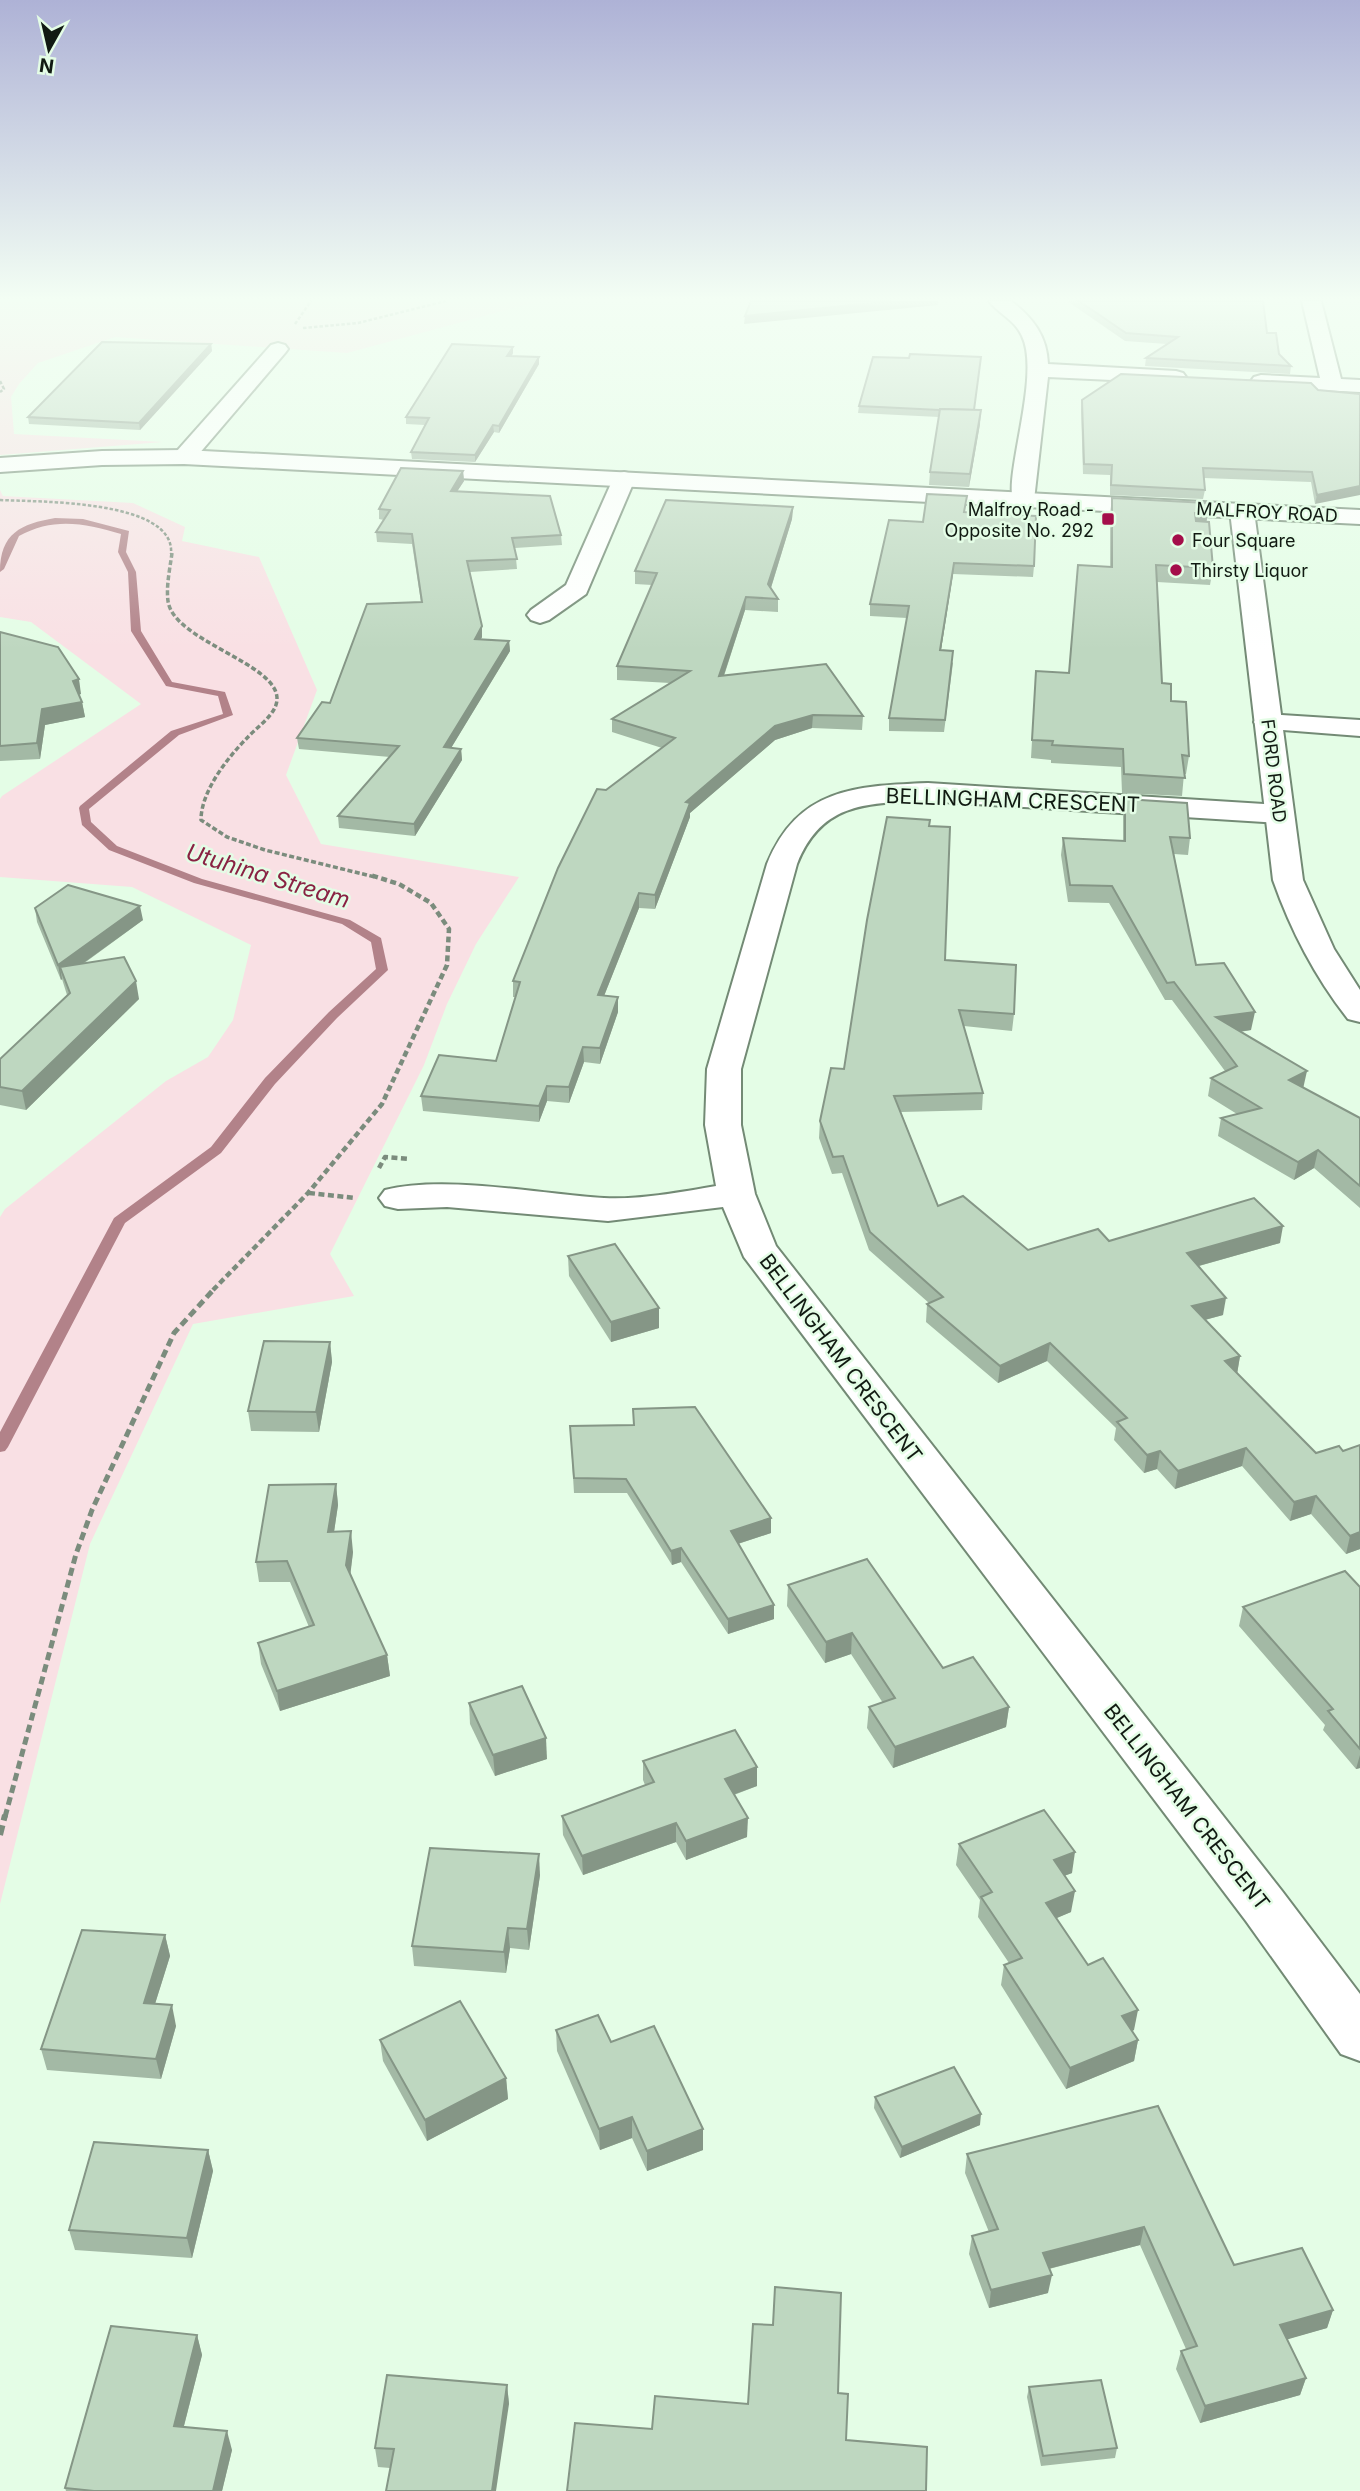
<svg xmlns="http://www.w3.org/2000/svg" width="1360" height="2491" font-family="Inter,sans-serif">
  <style>
    .green { fill: #f9e0e4 }
    .lines { fill: none; stroke-linecap: round; stroke-linejoin: round }
    .stream { fill: #b28289; fill-rule: evenodd }
    .minor-casing { stroke: #738a75; stroke-width: 4 }
    .tertiary-casing { stroke: #738a75; stroke-width: 4 }
    .secondary-casing { stroke: #738a75; stroke-width: 4 }
    .path-far4 { stroke: #7b8c7d; stroke-width: 2.5; stroke-dasharray: 3.5 2; stroke-linecap: butt }
    .path-far3 { stroke: #7b8c7d; stroke-width: 3.5; stroke-dasharray: 5 2.5; stroke-linecap: butt }
    .path-far2 { stroke: #7b8c7d; stroke-width: 4.5; stroke-dasharray: 6 3.5; stroke-linecap: butt }
    .path-far1 { stroke: #7b8c7d; stroke-width: 5; stroke-dasharray: 8 4.5; stroke-linecap: butt }
    .path { stroke: #7b8c7d; stroke-width: 6; stroke-dasharray: 10 5; stroke-linecap: butt }
    .minor { fill: #fff; fill-rule: evenodd }
    .tertiary { fill: #fff; fill-rule: evenodd }
    .secondary { fill: #fff; fill-rule: evenodd }
    .wall { fill: #a3b9a5 }
    .shaded-wall { fill: #859686 }
    .building { fill: #bed7c0; stroke: #859686; stroke-width: 2 }
    .poi-dot { fill: #a40e4a; stroke: #e4fde6; stroke-width: 2.5 }
    .labels { text-anchor: middle; dominant-baseline: central; stroke-width: 5; stroke-linejoin: round; paint-order: stroke }
    .far-poi-label { font-size: 18px; fill: #111a12; stroke: #e4fde6; text-anchor: start }
    .far-street-label { font-size: 18px; fill: #111a12; stroke: #e4fde6 }
    .street-label { font-size: 21px; fill: #111a12; stroke: #e4fde6 }
    .water-label { font-size: 23px; font-style: italic; fill: #892243; stroke: #e4fde6 }
  </style>
  <rect width="100%" height="100%" fill="#e4fde6"/>
  <g class="green">
    <path d="M0,301H540L347,353L115,337L38,363L19,384L11,397L14,434L163,442L0,455Z"/>
    <path d="M0,490L3,496L133,503L185,527L182,541L259,557L317,690L286,775L321,844L519,877L476,944L447,1004L424,1065L330,1254L354,1296L193,1324L90,1544L0,1904V1217L5,1209L166,1081L208,1057L233,1020L251,945L132,887L0,877V799L2,796L141,704L31,622L0,617Z"/>
  </g>
  <g class="lines">
    <path class="stream" d="M55,518L83,519L129,531L126,552L136,572L141,631L172,682L225,692L233,715L179,735L89,809L91,822L117,846L202,879L350,920L381,938L388,970L337,1018L275,1084L221,1153L125,1223L8,1447L5,1451L0,1452V1432L114,1218L211,1147L265,1078L329,1012L376,969L371,942L342,924L194,883L109,850L82,825L79,808L80,806L171,731L223,714L218,696L166,686L131,631L128,572L118,552L121,534C85,523 53,517 19,536L4,569L0,572C0,533 21,524 55,518Z"/>
    <g class="minor-casing">
      <g id="minor">
        <path d="M989,301H1011C1033,318 1047,336 1048,364L1176,371L1183,373L1186,377L1183,381L1176,383L1048,377L1034,500L1031,505H1015C1000,484 1042,377 1022,336C1015,320 999,314 989,301Z"/>
        <path d="M1302,301H1321L1341,379L1360,380V392L1261,387L1254,385L1251,381L1254,377L1261,375L1320,378Z"/>
        <path d="M278,343L285,345L288,349L285,353L192,462H176L173,457L176,452L271,345Z"/>
        <path d="M624,472L632,474L635,479L586,594L549,620L540,623L531,620L527,615L531,610L566,585L613,479L616,474Z"/>
        <path d="M1268,714L1360,720V736L1258,728L1254,722L1258,716Z"/>
        <path d="M928,783L1279,805L1289,808L1294,814L1289,820L1279,823L928,801C869,803 822,801 797,864L741,1069V1125L755,1194L776,1246L1282,1891L1360,1994V2061L1341,2054L1246,1921L744,1257L723,1207L608,1221L447,1207L398,1209L385,1206L379,1198L385,1190C446,1175 539,1194 604,1198C638,1200 682,1192 716,1186L705,1125L707,1069L767,864C798,788 855,786 928,783Z"/>
      </g>
    </g>
    <g class="tertiary-casing">
      <path id="tertiary" d="M1242,504L1250,506L1254,511L1303,880L1334,949L1360,990V1022L1348,1019C1315,977 1291,931 1273,880L1230,511L1234,506Z"/>
    </g>
    <g class="secondary-casing">
      <path id="secondary" d="M184,450L1360,510V524L184,464L102,465L0,472V458L102,451Z"/>
    </g>
    <g class="path-far4">
      <path d="M295,324L311,301"/>
      <path d="M303,328L358,323L446,301"/>
      <path d="M0,381L4,389L0,392"/>
      <path d="M0,500C36,502 176,499 171,554"/>
    </g>
    <path class="path-far3" d="M172,553C170,568 166,586 168,601C173,641 278,663 277,699C277,714 257,727 248,737C228,757 201,791 201,820L227,837L265,850L375,877"/>
    <g class="path-far2">
      <path d="M379,1168L385,1157L409,1159"/>
      <path d="M309,1193L356,1198"/>
      <path d="M213,1290L308,1193L382,1104L447,965L449,929L431,903L399,884L370,875"/>
    </g>
    <path class="path-far1" d="M5,1817L76,1554L92,1510L174,1333L215,1288"/>
    <path class="path" d="M0,1835L5,1815"/>
    <use href="#minor" class="minor"/>
    <use href="#tertiary" class="tertiary"/>
    <use href="#secondary" class="secondary"/>
  </g>
  <g class="wall">
    <path d="M1067,301H1263L1267,333L1279,354L1291,366L1290,374L1145,366L1146,358L1167,344L1125,341Z"/>
    <path d="M211,344L212,351L140,430L29,424L28,417Z"/>
    <path d="M513,347V353L512,356L539,357V364L499,433L494,432L475,462L412,459L411,452L425,425L406,424V417Z"/>
    <path d="M1318,390L1360,394L1315,504L1311,482L1204,478L1205,490L1203,499L1110,495V475L1083,474L1081,409L1082,400Z"/>
    <path d="M859,406L975,410L980,424L969,487L929,485L930,472L939,417L858,413Z"/>
    <path d="M463,471L464,481L457,491L561,535L562,545L515,548L517,569L470,572L482,626V637L481,639L509,641L510,651L451,748L461,749L462,760L415,836L339,828L338,816L390,757L299,749L297,738L421,602L412,544L377,542L376,532L384,520L379,519V509Z"/>
    <path d="M1112,498L1206,522L1213,568L1210,585L1157,582L1162,683L1171,701L1189,756L1186,774H1184L1182,796L1122,793L1121,767L1051,763V760L1031,758L1036,671L1069,673L1110,567V514Z"/>
    <path d="M793,507L792,519L771,588L778,599V612L745,610L724,676L863,716L862,730L812,728L775,740L690,813V817L655,909L639,908L604,996L618,1012L600,1064L584,1062L569,1103L547,1101L539,1122L423,1111L421,1096L496,1061L516,997H513V981L606,790L662,748L612,732V719L670,683L617,680V666L652,585L635,584V571Z"/>
    <path d="M965,513L1034,566L1033,577L953,574L941,650L953,663L944,732L889,731V718L907,618L870,616V604L923,522Z"/>
    <path d="M0,632L81,694L79,695L82,702L85,717L45,725L40,759L0,761Z"/>
    <path d="M1125,799L1190,838L1188,855L1174,854L1196,965L1251,1030L1240,1032L1304,1088L1360,1118V1208L1314,1168L1294,1180L1218,1136L1221,1118L1237,1114L1208,1096L1211,1078L1225,1071L1172,1000H1165L1109,903L1068,902L1061,855L1063,838L1123,841V816Z"/>
    <path d="M929,826L945,960L1014,1014L1012,1031L964,1026L983,1093L982,1110L901,1112L938,1206L1028,1250L1109,1241L1280,1243L1199,1266L1223,1315L1205,1320L1240,1356L1237,1374L1360,1549L1346,1554L1311,1514L1290,1521L1242,1466L1175,1489L1157,1469L1144,1473L1114,1440L1116,1428L1047,1361L998,1383L926,1322L927,1304L929,1303L869,1250L842,1173L832,1174L819,1138L820,1121L844,1069Z"/>
    <path d="M35,908L143,920L83,964L139,999L26,1110L0,1105V1059L67,995L62,979L61,980L37,922Z"/>
    <path d="M568,1256L659,1328L611,1342L569,1276Z"/>
    <path d="M330,1342L332,1362L319,1432L251,1431L248,1411Z"/>
    <path d="M634,1425L771,1533L738,1544L774,1619L728,1634L681,1562L672,1565L627,1493H574L570,1426Z"/>
    <path d="M336,1484L338,1505L334,1532L353,1552L350,1574L387,1655L390,1676L280,1711L261,1664L258,1643L309,1627L290,1582H259L256,1562Z"/>
    <path d="M788,1585L943,1668L1009,1707L1006,1727L893,1768L867,1728L869,1707L883,1703L851,1654L825,1663L787,1606Z"/>
    <path d="M1360,1587V1768L1356,1769L1323,1730L1325,1725L1239,1626L1243,1607Z"/>
    <path d="M469,1703L547,1759L495,1776L470,1724Z"/>
    <path d="M643,1761L757,1767V1786L734,1795L747,1837L686,1860L676,1842L583,1875L563,1835L562,1816L645,1785L643,1780Z"/>
    <path d="M959,1844L1072,1873L1064,1876L1071,1912L1056,1918L1088,1965L1134,2030L1132,2031L1138,2040L1134,2061L1066,2089L1001,1985L1004,1965L1009,1963L978,1917L980,1900L956,1865Z"/>
    <path d="M540,1875L529,1950L510,1948L506,1973L414,1966L412,1946Z"/>
    <path d="M165,1935L170,1956L155,2004L176,2026L161,2079L47,2070L41,2049Z"/>
    <path d="M556,2030L611,2042L703,2129V2150L647,2171L632,2138L600,2150L557,2051Z"/>
    <path d="M380,2040L506,2078L508,2099L427,2141L383,2061Z"/>
    <path d="M875,2097L980,2125L900,2158L874,2108Z"/>
    <path d="M1158,2106L1234,2265L1333,2310L1327,2328L1287,2339L1306,2378L1300,2395L1200,2423L1176,2369L1181,2351L1186,2349L1140,2245L1049,2269L1048,2293L989,2308L969,2254L972,2236L989,2232L965,2173L967,2154Z"/>
    <path d="M208,2150L213,2171L192,2258L75,2250L69,2230Z"/>
    <path d="M197,2335L202,2355L184,2426L232,2450L222,2491H66L65,2488Z"/>
    <path d="M507,2385L509,2404L390,2468L378,2467L375,2448Z"/>
    <path d="M1029,2387L1117,2448L1115,2458L1041,2466L1027,2397Z"/>
  </g>
  <g class="shaded-wall">
    <path d="M892,301H938V305L744,324L745,316Z"/>
    <path d="M211,344L212,351L140,430L139,423Z"/>
    <path d="M513,347V353L508,362L507,356Z"/>
    <path d="M539,357V364L499,433V426Z"/>
    <path d="M981,410L980,424L969,487L970,474Z"/>
    <path d="M493,425L494,432L475,462V455Z"/>
    <path d="M463,471L464,481L451,501V491Z"/>
    <path d="M1360,486V495L1315,504L1317,495Z"/>
    <path d="M793,507L792,519L768,597V584Z"/>
    <path d="M1208,511L1206,526L1193,529L1195,513Z"/>
    <path d="M954,563L953,574L939,662L940,650Z"/>
    <path d="M746,597L745,610L719,690V676Z"/>
    <path d="M482,626V637L475,649V639Z"/>
    <path d="M509,641L510,651L445,758L444,747Z"/>
    <path d="M79,679L81,694L75,695L73,681Z"/>
    <path d="M82,702L85,717L45,725L40,759L37,743L42,709Z"/>
    <path d="M813,715L812,728L775,740L690,813V817L655,909V895L686,802L775,726Z"/>
    <path d="M461,749L462,760L415,836L414,824Z"/>
    <path d="M639,893V908L598,1011V995Z"/>
    <path d="M140,906L143,920L64,977L60,967L62,979L61,980L58,965Z"/>
    <path d="M136,981L139,999L26,1110L22,1091Z"/>
    <path d="M618,997V1012L600,1064V1048Z"/>
    <path d="M1255,1012L1251,1030L1214,1035L1216,1017Z"/>
    <path d="M583,1047L584,1062L569,1103V1087Z"/>
    <path d="M1307,1071L1303,1089L1289,1080Z"/>
    <path d="M547,1086V1101L539,1122V1106Z"/>
    <path d="M1318,1150L1314,1168L1294,1180L1298,1162Z"/>
    <path d="M1283,1226L1280,1243L1184,1270L1187,1253Z"/>
    <path d="M1226,1298L1223,1315L1189,1324L1192,1306Z"/>
    <path d="M659,1308V1328L611,1342V1322Z"/>
    <path d="M330,1342L332,1362L319,1432L316,1412Z"/>
    <path d="M1050,1343L1047,1361L998,1383L1000,1366Z"/>
    <path d="M1240,1356L1237,1374L1225,1361Z"/>
    <path d="M1246,1448L1242,1466L1175,1489L1178,1471Z"/>
    <path d="M1160,1451L1157,1469L1144,1473L1147,1455Z"/>
    <path d="M336,1484L338,1505L331,1552L328,1532Z"/>
    <path d="M1316,1496L1311,1514L1290,1521L1294,1502Z"/>
    <path d="M771,1518V1533L731,1546V1531Z"/>
    <path d="M351,1531L353,1552L349,1586L346,1565Z"/>
    <path d="M1360,1532V1549L1346,1554L1350,1536Z"/>
    <path d="M681,1548V1562L672,1565L671,1551Z"/>
    <path d="M774,1605V1619L728,1634V1619Z"/>
    <path d="M852,1633L851,1654L825,1663L826,1642Z"/>
    <path d="M387,1655L390,1676L280,1711L277,1691Z"/>
    <path d="M1009,1707L1006,1727L893,1768L895,1747Z"/>
    <path d="M546,1738L547,1759L495,1776L493,1755Z"/>
    <path d="M1360,1755V1768L1356,1769Z"/>
    <path d="M757,1767V1786L724,1798L725,1779Z"/>
    <path d="M748,1818L747,1837L686,1860V1841Z"/>
    <path d="M676,1823V1842L583,1875L582,1856Z"/>
    <path d="M1075,1852L1072,1873L1050,1881L1054,1860Z"/>
    <path d="M539,1854L540,1875L529,1950L527,1929Z"/>
    <path d="M1075,1891L1071,1912L1043,1924L1046,1903Z"/>
    <path d="M508,1928L510,1948L506,1973L504,1952Z"/>
    <path d="M165,1935L170,1956L149,2023L144,2003Z"/>
    <path d="M172,2005L176,2026L161,2079L156,2059Z"/>
    <path d="M1138,2010L1134,2030L1118,2037L1122,2016Z"/>
    <path d="M1138,2040L1134,2061L1066,2089L1070,2068Z"/>
    <path d="M506,2078L508,2099L427,2141L425,2120Z"/>
    <path d="M981,2114L980,2125L900,2158L902,2147Z"/>
    <path d="M632,2117V2138L600,2150L599,2129Z"/>
    <path d="M703,2129V2150L647,2171V2151Z"/>
    <path d="M208,2150L213,2171L192,2258L187,2238Z"/>
    <path d="M1144,2227L1140,2245L1040,2271L1043,2253Z"/>
    <path d="M1052,2275L1048,2293L989,2308L991,2290Z"/>
    <path d="M1333,2310L1327,2328L1275,2343L1280,2325Z"/>
    <path d="M197,2335L202,2355L179,2445L174,2426Z"/>
    <path d="M1306,2378L1300,2395L1200,2423L1205,2406Z"/>
    <path d="M507,2385L509,2404L496,2491H492Z"/>
    <path d="M227,2431L232,2450L222,2491H213Z"/>
  </g>
  <g class="building">
    <path d="M751,301H892L745,316Z"/>
    <path d="M1079,301H1263L1267,333H1276L1279,354L1291,366L1146,358L1178,337L1126,333Z"/>
    <path d="M102,342L211,344L139,423L28,417Z"/>
    <path d="M452,344L513,347L507,356L539,357L499,426L493,425L475,455L411,452L429,418L406,417Z"/>
    <path d="M910,354L981,357L974,410L940,409V410L859,406L873,357L909,358Z"/>
    <path d="M1121,374L1311,383L1318,390L1360,394V486L1317,495L1312,472L1203,468L1205,490L1111,485L1112,465L1084,464L1082,400Z"/>
    <path d="M940,409L981,410L970,474L930,472Z"/>
    <path d="M401,468L463,471L451,491L550,496L561,535L512,538L517,559L467,561L482,626L475,639L509,641L444,747L461,749L414,824L338,816L399,746L297,738L322,702L330,703L367,604L422,602L412,534L376,532L390,510L379,509Z"/>
    <path d="M927,494L967,496L964,512L1036,516L1034,566L954,563L940,650L953,651L945,720L889,718L909,606L870,604L889,520L923,522Z"/>
    <path d="M1112,498L1207,503L1208,511L1195,513L1196,521L1209,522L1213,568L1156,565L1162,683L1171,684V701L1186,702L1189,756L1182,755L1185,778L1124,774L1123,749L1052,745L1053,741L1032,740L1036,671L1069,673L1078,565L1112,567Z"/>
    <path d="M666,500L793,507L768,584L778,599L746,597L719,676L826,664L863,716L813,715L775,726L686,802L690,803L655,895L639,893L598,995L618,997L600,1048L583,1047L569,1087L547,1086L539,1106L421,1096L439,1055L496,1061L520,982L513,981L558,868L597,789L606,790L675,738L612,719L690,671L617,666L657,573L635,571Z"/>
    <path d="M0,632L58,647L79,679L73,681L82,702L42,709L37,743L0,746Z"/>
    <path d="M1125,799L1187,803L1190,838L1170,837L1196,965L1224,963L1255,1012L1216,1017L1307,1071L1289,1080L1360,1118V1186L1318,1150L1298,1162L1221,1118L1261,1108L1211,1078L1237,1066L1174,982L1167,983L1112,886L1070,885L1063,838L1125,841Z"/>
    <path d="M887,817L930,820L929,826L950,827L945,960L1016,965L1014,1014L959,1010L983,1093L894,1096L938,1206L963,1196L1028,1250L1098,1229L1109,1241L1254,1198L1283,1226L1187,1253L1226,1298L1192,1306L1240,1356L1225,1361L1316,1453L1339,1446L1343,1451L1360,1445V1532L1350,1536L1316,1496L1294,1502L1246,1448L1178,1471L1160,1451L1147,1455L1117,1422L1127,1418L1050,1343L1000,1366L927,1304L943,1297L870,1232L843,1156L833,1157L820,1121L831,1068L844,1069L867,920Z"/>
    <path d="M68,885L140,906L58,965L35,908Z"/>
    <path d="M124,957L136,981L22,1091L0,1087V1059L70,993L60,967Z"/>
    <path d="M615,1244L659,1308L611,1322L568,1256Z"/>
    <path d="M264,1341L330,1342L316,1412L248,1411Z"/>
    <path d="M695,1407L771,1518L731,1531L774,1605L728,1619L681,1548L671,1551L626,1479L574,1478L570,1426L634,1425L633,1409Z"/>
    <path d="M336,1484L328,1532L351,1531L346,1565L387,1655L277,1691L258,1643L314,1625L287,1561L256,1562L269,1485Z"/>
    <path d="M867,1559L943,1668L973,1657L1009,1707L895,1747L869,1707L895,1698L852,1633L826,1642L788,1585Z"/>
    <path d="M1345,1571L1360,1587V1749L1328,1711L1333,1709L1243,1607Z"/>
    <path d="M522,1686L546,1738L493,1755L469,1703Z"/>
    <path d="M735,1730L757,1767L725,1779L748,1818L686,1841L676,1823L582,1856L562,1816L654,1782L643,1761Z"/>
    <path d="M1044,1810L1075,1852L1054,1860L1075,1891L1046,1903L1088,1965L1103,1958L1138,2010L1122,2016L1138,2040L1070,2068L1004,1965L1022,1958L981,1897L992,1892L959,1844Z"/>
    <path d="M430,1848L539,1854L527,1929L508,1928L504,1952L412,1946Z"/>
    <path d="M82,1930L165,1935L144,2003L172,2005L156,2059L41,2049Z"/>
    <path d="M460,2001L506,2078L425,2120L380,2040Z"/>
    <path d="M598,2015L611,2042L654,2026L703,2129L647,2151L632,2117L599,2129L556,2030Z"/>
    <path d="M954,2067L981,2114L902,2147L875,2097Z"/>
    <path d="M1158,2106L1234,2265L1302,2248L1333,2310L1280,2325L1306,2378L1205,2406L1181,2351L1197,2346L1144,2227L1043,2253L1052,2275L991,2290L972,2236L998,2229L967,2154Z"/>
    <path d="M94,2142L208,2150L187,2238L69,2230Z"/>
    <path d="M775,2287L841,2293L838,2393L848,2394L846,2440L927,2447L926,2491H567L575,2423L652,2429L655,2396L748,2404L753,2324L773,2325Z"/>
    <path d="M111,2326L197,2335L174,2426L227,2431L213,2491H94L65,2488Z"/>
    <path d="M387,2375L507,2385L492,2491H386L394,2449L375,2448Z"/>
    <path d="M1101,2380L1117,2448L1043,2456L1029,2387Z"/>
  </g>
  <linearGradient id="sky" x2="0" y2="1"><stop stop-color="#aeb2d6"/><stop offset="0.46" stop-color="#f3fef4"/><stop offset="1" stop-color="#f3fef4" stop-opacity="0"/></linearGradient>
  <rect width="1360" height="650" fill="url(#sky)"/>
  <g class="poi-dot">
    <rect x="1101" y="512" width="14" height="14" rx="3.5"/>
    <circle cx="1178" cy="540" r="7"/>
    <circle cx="1176" cy="570" r="7"/>
  </g>
  <g class="labels">
    <g class="far-poi-label">
      <text x="1094" y="509" text-anchor="end">Malfroy Road -<tspan x="1094" dy="21">Opposite No. 292</tspan></text>
      <text x="1192" y="540">Four Square</text>
      <text x="1190" y="570">Thirsty Liquor</text>
    </g>
    <g class="far-street-label">
      <text transform="translate(1267 512) rotate(3)">MALFROY ROAD</text>
      <text transform="translate(1274 771) rotate(83)">FORD ROAD</text>
    </g>
    <g class="street-label">
      <text transform="translate(1013 800) rotate(2)">BELLINGHAM CRESCENT</text>
      <text transform="translate(841 1358) rotate(53)">BELLINGHAM CRESCENT</text>
      <text transform="translate(1187 1807) rotate(52)">BELLINGHAM CRESCENT</text>
    </g>
    <g class="water-label">
      <text transform="translate(268 876) rotate(17)">Utuhina Stream</text>
    </g>
  </g>
  <g transform="translate(49 49) rotate(188)" stroke="#e4fde6" stroke-width="5" paint-order="stroke">
  <path d="M0-5L12 26L0 18L-12 26Z" fill="#111a12"/>
  <text y="-10" font-size="19" font-weight="bold" text-anchor="middle" fill="#111a12">N</text>
  </g>
</svg>
